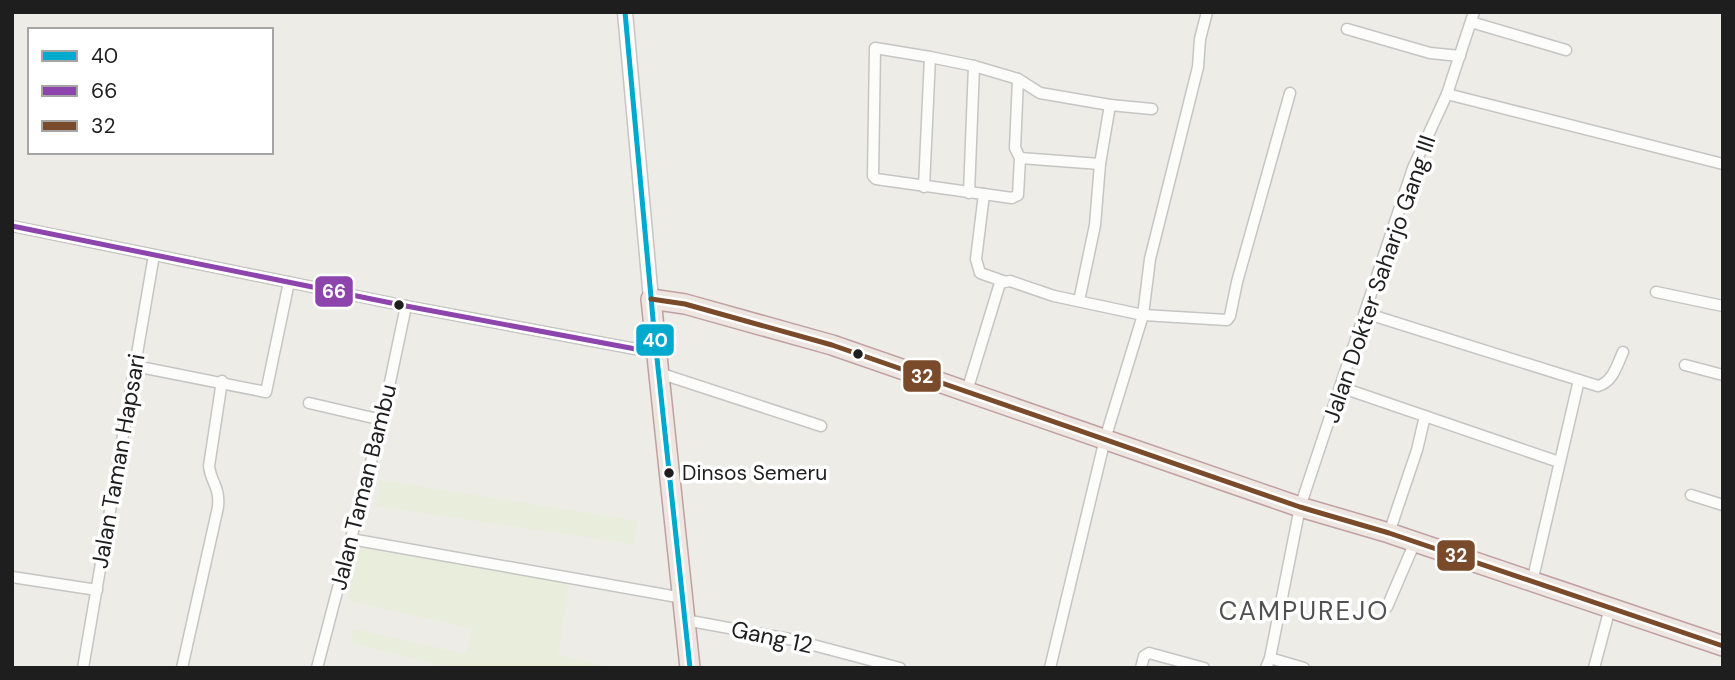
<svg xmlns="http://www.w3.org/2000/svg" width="1735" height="680" font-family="'DM Sans',sans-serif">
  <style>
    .farmland { fill: #e9eddb }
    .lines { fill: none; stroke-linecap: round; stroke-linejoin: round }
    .minor-casing { stroke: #c5c5c3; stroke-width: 13 }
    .tertiary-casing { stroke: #c5c5c3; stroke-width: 17 }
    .trunk-casing { stroke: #c0a0a2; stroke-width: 22 }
    .minor { stroke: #fcfcfb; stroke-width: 10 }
    .tertiary { stroke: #fcfcfb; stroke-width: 14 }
    .trunk { stroke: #ede6e1; stroke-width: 19 }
    .bus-1-casing { stroke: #fff; stroke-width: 10 }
    .bus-2-casing { stroke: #fff; stroke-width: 10 }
    .bus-3-casing { stroke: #fff; stroke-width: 10 }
    .bus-1 { stroke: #00a9ce; stroke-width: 5 }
    .bus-2 { stroke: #8e44ad; stroke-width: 5 }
    .bus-3 { stroke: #7a4b2a; stroke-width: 5 }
    .bus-dot { fill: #1e1e1e; stroke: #fff; stroke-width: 2.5 }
    .labels { text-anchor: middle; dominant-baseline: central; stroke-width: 7; stroke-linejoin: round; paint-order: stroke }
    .bus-label { font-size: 21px; fill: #1e1e1e; stroke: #fff; text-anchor: start }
    .street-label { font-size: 23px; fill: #1e1e1e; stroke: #fff }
    .quarter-label { font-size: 26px; letter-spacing: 2px; fill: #515151; stroke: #fff }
    .line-badge { stroke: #fff; stroke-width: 2.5 }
    .badge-label { font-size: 19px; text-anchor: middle; font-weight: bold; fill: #fff }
  </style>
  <rect width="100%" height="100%" fill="#edece7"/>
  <g class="farmland">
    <path d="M380,480L638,521L634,544L376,506Z"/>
    <path d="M360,548L569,583L558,654L611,668H433L434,664L351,643L354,629L465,654L473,629L347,600Z"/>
  </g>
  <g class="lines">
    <g class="minor-casing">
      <g id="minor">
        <path d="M1471,22L1566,50"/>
        <path d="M1347,29L1430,53L1460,56"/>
        <path d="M930,57L875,48L873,176L876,179L1012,198L1018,195L1020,158"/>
        <path d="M1018,79L1015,148L1020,158L1100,164"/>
        <path d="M1447,94L1723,164"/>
        <path d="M1110,105L1152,109"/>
        <path d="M924,187L930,57L974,66"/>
        <path d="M969,193L974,66L1018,79L1040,93L1110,105L1100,164L1095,225L1079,301"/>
        <path d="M984,194L976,259L980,273L1003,281"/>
        <path d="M12,226L406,306L657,353"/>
        <path d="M1656,292L1723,306"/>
        <path d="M1365,313L1598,386C1613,382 1617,365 1623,352"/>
        <path d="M1685,365L1723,375"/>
        <path d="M135,366L266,392L289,282"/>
        <path d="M659,373L821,426"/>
        <path d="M1340,387L1559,462"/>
        <path d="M967,391L1000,283L1010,281L1054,296L1143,315L1227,320L1230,316L1237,282L1290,93"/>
        <path d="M309,403L382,420"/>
        <path d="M1691,495L1723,505"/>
        <path d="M1389,533L1417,450L1425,416"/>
        <path d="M351,539L683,598"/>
        <path d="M12,577L97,590"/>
        <path d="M1532,582L1579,380"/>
        <path d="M1387,607L1415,542"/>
        <path d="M685,620L794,640L900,668"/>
        <path d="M1270,658L1304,668"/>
        <path d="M83,668L154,255"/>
        <path d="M182,668L218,507C220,486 211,483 209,466L222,381"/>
        <path d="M317,668L382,420L406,306"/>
        <path d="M1050,668L1105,439L1143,315L1150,259L1198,67L1200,39L1207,12"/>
        <path d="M1141,668L1144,656L1149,653L1204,668"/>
        <path d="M1266,668L1270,658L1300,507L1413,168L1447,94L1474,12"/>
        <path d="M1594,668L1610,608"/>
      </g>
    </g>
    <g class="tertiary-casing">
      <path id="tertiary" d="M625,12L651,299"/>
    </g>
    <g class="trunk-casing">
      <path id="trunk" d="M690,668L651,299L685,304L832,345L1300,507L1389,533L1723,646"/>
    </g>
    <use href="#minor" class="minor"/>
    <use href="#tertiary" class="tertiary"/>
    <use href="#trunk" class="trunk"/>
    <g class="bus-1-casing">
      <path id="bus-1" d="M625,12L654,330L690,668"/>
    </g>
    <g class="bus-2-casing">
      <path id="bus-2" d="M12,226L406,306L657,353"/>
    </g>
    <g class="bus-3-casing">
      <path id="bus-3" d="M651,299L685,304L832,345L1300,507L1389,533L1723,646"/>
    </g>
    <use href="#bus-1" class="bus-1"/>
    <use href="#bus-2" class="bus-2"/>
    <use href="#bus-3" class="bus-3"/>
  </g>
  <g class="bus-dot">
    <circle cx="399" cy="305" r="6"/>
    <circle cx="858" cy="354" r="6"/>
    <circle cx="669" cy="473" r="6"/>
  </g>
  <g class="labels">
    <g class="bus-label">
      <text x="682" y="473">Dinsos Semeru</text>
    </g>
    <g class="street-label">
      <text transform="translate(1379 279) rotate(-71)">Jalan Dokter Saharjo Gang III</text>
      <text transform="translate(118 461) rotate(-80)">Jalan Taman Hapsari</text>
      <text transform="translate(363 487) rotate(-76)">Jalan Taman Bambu</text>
      <text transform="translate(772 637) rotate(12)">Gang 12</text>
    </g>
    <g class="quarter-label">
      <text x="1304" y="611">CAMPUREJO</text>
    </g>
  </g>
  <g class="line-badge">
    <rect x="314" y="275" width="40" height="33" rx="7" fill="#8e44ad"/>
    <rect x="635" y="323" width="40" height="34" rx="7" fill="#00a9ce"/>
    <rect x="902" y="359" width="40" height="34" rx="7" fill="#7a4b2a"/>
    <rect x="1436" y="539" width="40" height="33" rx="7" fill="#7a4b2a"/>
  </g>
  <g class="badge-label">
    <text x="334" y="298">66</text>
    <text x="655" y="347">40</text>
    <text x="922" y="383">32</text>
    <text x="1456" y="562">32</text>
  </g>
  <rect width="1735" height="680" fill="none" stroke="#1e1e1e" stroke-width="28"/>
  <rect x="28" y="28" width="245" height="126" fill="#ffffff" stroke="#a5a5a5" stroke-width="2"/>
  <rect x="42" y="51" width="35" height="10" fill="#00a9ce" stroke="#a5a5a5" stroke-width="2"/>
  <text x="91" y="63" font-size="21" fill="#1e1e1e">40</text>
  <rect x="42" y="86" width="35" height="10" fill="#8e44ad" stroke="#a5a5a5" stroke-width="2"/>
  <text x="91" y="98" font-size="21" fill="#1e1e1e">66</text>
  <rect x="42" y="121" width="35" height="10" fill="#7a4b2a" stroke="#a5a5a5" stroke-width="2"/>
  <text x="91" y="133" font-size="21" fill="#1e1e1e">32</text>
</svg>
